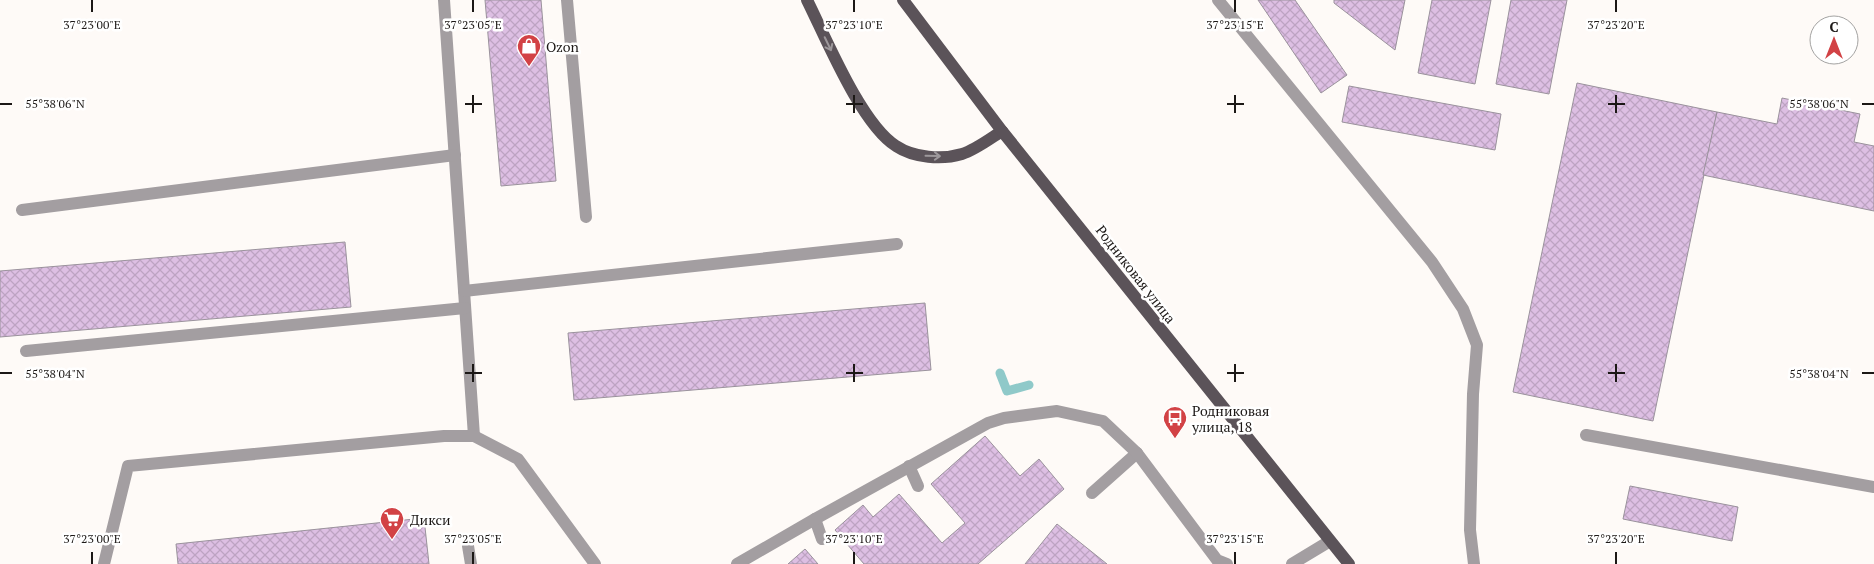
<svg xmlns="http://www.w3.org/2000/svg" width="1874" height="564" font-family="'PT Serif',serif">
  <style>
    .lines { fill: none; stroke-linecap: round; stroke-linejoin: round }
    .stream { stroke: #8fc9c9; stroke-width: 9 }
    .building { fill: url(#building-cross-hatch); stroke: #9a929c }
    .minor { stroke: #a39ea1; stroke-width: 12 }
    .major { stroke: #5b5359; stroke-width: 12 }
    .oneway { stroke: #9d989b }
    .ticks { fill: none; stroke: #1c1816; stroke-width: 2 }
    .labels { text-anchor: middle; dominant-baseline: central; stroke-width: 5; stroke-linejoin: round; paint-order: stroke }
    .poi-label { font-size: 14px; fill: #1c1816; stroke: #fff; text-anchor: start }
    .street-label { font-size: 14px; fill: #1c1816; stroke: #fff }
    .ticks-label { font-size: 12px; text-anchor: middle; fill: #1c1816; stroke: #fff; stroke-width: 5; stroke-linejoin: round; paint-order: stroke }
  </style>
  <defs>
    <pattern id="building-cross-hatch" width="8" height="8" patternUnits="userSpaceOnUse" patternTransform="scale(1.25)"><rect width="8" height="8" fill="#ddbfe3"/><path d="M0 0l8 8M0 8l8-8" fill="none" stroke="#bda3c2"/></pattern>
  </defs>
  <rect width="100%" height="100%" fill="#fefaf7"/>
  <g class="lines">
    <path class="stream" d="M1000,373L1007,391L1029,385"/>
  </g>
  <g class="building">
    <path d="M485,0H541L556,181L501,186Z"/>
    <path d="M1258,0H1295L1347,75L1321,93Z"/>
    <path d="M1334,0H1405L1395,50L1334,3Z"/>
    <path d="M1432,0H1491L1475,84L1418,73Z"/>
    <path d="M1511,0H1567L1549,94L1496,84Z"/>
    <path d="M1577,83L1717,112L1653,421L1513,392Z"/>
    <path d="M1349,86L1501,114L1495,150L1342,122Z"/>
    <path d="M1782,98L1860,114L1854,142L1874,146V211L1703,175L1717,112L1777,124Z"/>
    <path d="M345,242L351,307L0,337V271Z"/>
    <path d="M925,303L931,370L574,400L568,333Z"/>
    <path d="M985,436L1020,476L1039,459L1064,489L978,564H864L835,530L863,505L873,517L899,494L942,543L965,523L931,484Z"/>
    <path d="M1630,486L1738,507L1732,541L1623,519Z"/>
    <path d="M424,518L429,564H178L176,544Z"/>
    <path d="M1057,524L1107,564H1025Z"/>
    <path d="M805,549L818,564H788Z"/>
  </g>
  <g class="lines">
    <g class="minor">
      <path d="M444,0L474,436"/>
      <path d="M567,0L586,217"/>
      <path d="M1218,0L1432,262L1463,309L1477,345L1473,394L1470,530L1474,564"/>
      <path d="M22,210L455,155"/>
      <path d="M464,291L897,244"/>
      <path d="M26,351L465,308"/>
      <path d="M1586,435L1874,487"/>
      <path d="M909,466L918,486"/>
      <path d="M1092,493L1137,453"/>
      <path d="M815,519L822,539"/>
      <path d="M468,546L471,564"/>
      <path d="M104,564L128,466L444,436H474L518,459L595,564"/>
      <path d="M737,564L815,519L988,423L1004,418L1057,411L1103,421L1137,453L1217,560L1227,564"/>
      <path d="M1292,564L1330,541"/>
    </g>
    <g class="major">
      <path d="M807,0C826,38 861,124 896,146C914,158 942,160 962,154C975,150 991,138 1002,131"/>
      <path d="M903,0L1002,131L1349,564"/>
    </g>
  </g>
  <defs><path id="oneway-shaft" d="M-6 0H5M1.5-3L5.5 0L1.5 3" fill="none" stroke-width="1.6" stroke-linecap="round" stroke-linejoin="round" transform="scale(1.25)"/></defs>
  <g class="oneway">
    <use href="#oneway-shaft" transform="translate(828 44) rotate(64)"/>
    <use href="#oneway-shaft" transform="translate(933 156) rotate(1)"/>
  </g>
  <path class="ticks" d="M92,0V12M473,0V12M854,0V12M1235,0V12M1616,0V12M473,95V113M854,95V113M1235,95V113M1616,95V113M0,104H12M465,104H482M846,104H863M1227,104H1244M1608,104H1625M1862,104H1874M473,364V382M854,364V382M1235,364V382M1616,364V382M0,373H12M465,373H482M846,373H863M1227,373H1244M1608,373H1625M1862,373H1874M92,552V564M473,552V564M854,552V564M1235,552V564M1616,552V564"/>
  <defs>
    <g id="shop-pin" transform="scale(1.25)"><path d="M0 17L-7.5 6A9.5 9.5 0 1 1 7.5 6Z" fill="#d24245" stroke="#fff"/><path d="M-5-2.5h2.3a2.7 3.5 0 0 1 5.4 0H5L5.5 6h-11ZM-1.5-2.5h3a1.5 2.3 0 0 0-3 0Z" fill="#fff"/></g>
    <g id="bus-pin" transform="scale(1.25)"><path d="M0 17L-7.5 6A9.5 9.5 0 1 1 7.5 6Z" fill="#d24245" stroke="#fff"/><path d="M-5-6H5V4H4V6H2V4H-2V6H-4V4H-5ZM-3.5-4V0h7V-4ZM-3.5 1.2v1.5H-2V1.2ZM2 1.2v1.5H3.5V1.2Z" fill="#fff"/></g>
    <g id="supermarket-pin" transform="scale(1.25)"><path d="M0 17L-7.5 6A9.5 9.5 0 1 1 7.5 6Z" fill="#d24245" stroke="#fff"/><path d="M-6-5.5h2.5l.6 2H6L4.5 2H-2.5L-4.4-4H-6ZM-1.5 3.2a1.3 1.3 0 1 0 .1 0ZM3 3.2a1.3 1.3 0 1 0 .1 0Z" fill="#fff"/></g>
  </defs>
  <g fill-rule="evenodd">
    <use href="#shop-pin" x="529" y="46"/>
    <use href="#bus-pin" x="1175" y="418"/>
    <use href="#supermarket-pin" x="392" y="519"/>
  </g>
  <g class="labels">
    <g class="poi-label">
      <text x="546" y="46">Ozon</text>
      <text x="1192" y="410">Родниковая<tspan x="1192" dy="16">улица, 18</tspan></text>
      <text x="410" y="519">Дикси</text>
    </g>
    <g class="street-label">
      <text transform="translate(1136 274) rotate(52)">Родниковая улица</text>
    </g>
  </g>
  <g class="ticks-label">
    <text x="92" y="29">37°23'00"E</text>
    <text x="473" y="29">37°23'05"E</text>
    <text x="854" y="29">37°23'10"E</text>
    <text x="1235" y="29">37°23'15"E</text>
    <text x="1616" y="29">37°23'20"E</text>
    <text x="55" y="108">55°38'06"N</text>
    <text x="1819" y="108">55°38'06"N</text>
    <text x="55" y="378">55°38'04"N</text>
    <text x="1819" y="378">55°38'04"N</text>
    <text x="92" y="543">37°23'00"E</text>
    <text x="473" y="543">37°23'05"E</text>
    <text x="854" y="543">37°23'10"E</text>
    <text x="1235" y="543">37°23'15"E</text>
    <text x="1616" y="543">37°23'20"E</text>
  </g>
  <g transform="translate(1834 40)"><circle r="24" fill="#ffffff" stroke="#a4a3a2"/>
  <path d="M0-4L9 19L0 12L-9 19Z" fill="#d24245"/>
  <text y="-8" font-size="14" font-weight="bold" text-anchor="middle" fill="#1c1816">С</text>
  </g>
</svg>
